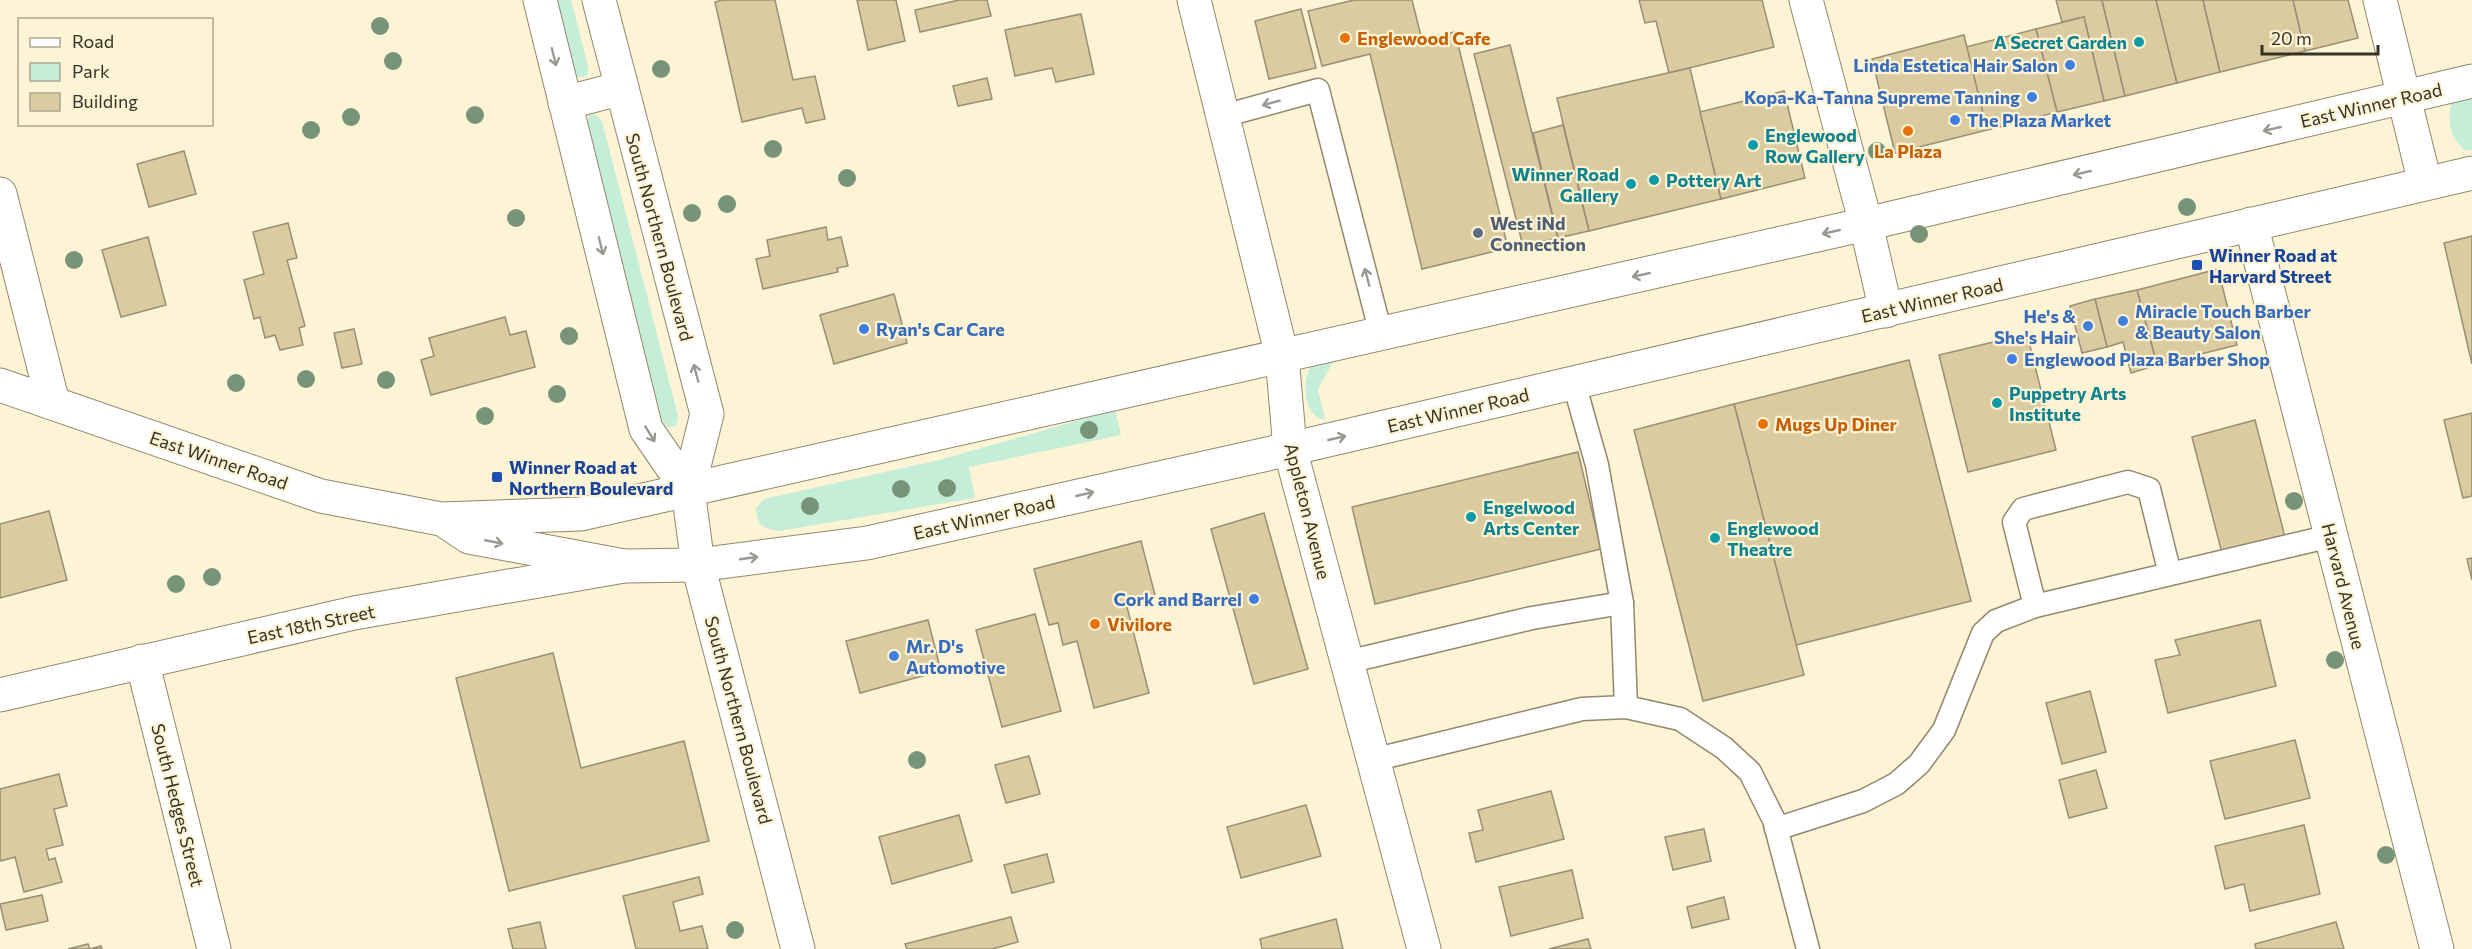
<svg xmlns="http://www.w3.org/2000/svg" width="2472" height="949" font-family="Commissioner,sans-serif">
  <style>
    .green { fill: #c5eed8 }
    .building { fill: #dbcba0; stroke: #998f74; stroke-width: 1.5 }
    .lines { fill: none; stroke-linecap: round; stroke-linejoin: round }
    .lane-casing { stroke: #92886d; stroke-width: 25 }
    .street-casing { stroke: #92886d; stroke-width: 35 }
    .secondary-casing { stroke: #92886d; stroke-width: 35 }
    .lane { stroke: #fff; stroke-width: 22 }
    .street { stroke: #fff; stroke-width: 33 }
    .secondary { stroke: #fff; stroke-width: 33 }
    .tree { fill: #779479 }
    .oneway { stroke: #9a9893 }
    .food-dot { fill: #e8710a; stroke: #fdf3d5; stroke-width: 2 }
    .culture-dot { fill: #0f9aa8; stroke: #fdf3d5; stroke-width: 2 }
    .shop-dot { fill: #3f7fe0; stroke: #fdf3d5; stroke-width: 2 }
    .service-dot { fill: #5c6f8a; stroke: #fdf3d5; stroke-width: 2 }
    .transit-dot { fill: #1a4fb4; stroke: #fdf3d5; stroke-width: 2 }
    .labels { text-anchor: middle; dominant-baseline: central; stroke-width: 4.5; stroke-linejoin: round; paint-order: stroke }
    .food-label { font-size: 18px; font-weight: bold; fill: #c56008; stroke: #fdf3d5; text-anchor: start }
    .culture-label { font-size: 18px; font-weight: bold; fill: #0d838f; stroke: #fdf3d5; text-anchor: start }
    .shop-label { font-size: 18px; font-weight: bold; fill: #366cbe; stroke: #fdf3d5; text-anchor: start }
    .street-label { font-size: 18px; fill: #363227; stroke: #fdf3d5 }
    .service-label { font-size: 18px; font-weight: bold; fill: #4e5e75; stroke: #fdf3d5; text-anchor: start }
    .transit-label { font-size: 18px; font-weight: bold; fill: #164399; stroke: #fdf3d5; text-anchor: start }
  </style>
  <rect width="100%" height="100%" fill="#fdf3d5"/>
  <g class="green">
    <path d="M555,0H571L588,66V74L585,77H577L573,72Z"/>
    <path d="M2472,91V150H2465C2449,137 2446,117 2453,99Z"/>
    <path d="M595,114L602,121L678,416L676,426L667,427L662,420L586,125L590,115Z"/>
    <path d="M1337,355L1318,389L1325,420C1303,417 1300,376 1314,363C1319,358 1330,357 1337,355Z"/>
    <path d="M1115,410L1121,435L969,467L975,498L779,531C762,529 757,525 756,508L764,499L939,460Z"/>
  </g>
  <g class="building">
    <path d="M722,0H775L793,80L815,76L825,119L806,123L802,108L742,122L715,2Z"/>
    <path d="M857,0H896L905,41L868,50Z"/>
    <path d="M959,0H987L991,16L920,32L915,10Z"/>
    <path d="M1354,0H1412L1422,40L1455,32L1508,248L1422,269L1370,54L1322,66L1308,11Z"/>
    <path d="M1639,0H1762L1774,47L1669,73L1656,21L1645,23Z"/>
    <path d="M2056,0H2102L2125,96L2104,101L2084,17L2062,22Z"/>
    <path d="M2102,0H2156L2177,83L2125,96Z"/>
    <path d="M2156,0H2203L2220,72L2177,83Z"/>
    <path d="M2203,0H2293L2305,51L2220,72Z"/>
    <path d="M2293,0H2348L2358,38L2305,51Z"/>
    <path d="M1301,9L1316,68L1269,79L1255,21Z"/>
    <path d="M1081,14L1094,74L1056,82L1052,68L1015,76L1005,30Z"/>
    <path d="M2084,17L2104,101L2057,112L2036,29Z"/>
    <path d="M2036,29L2057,112L1987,130L1966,47Z"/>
    <path d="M1964,35L1987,130L1895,153L1872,59Z"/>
    <path d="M1510,45L1558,238L1523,246L1474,54Z"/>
    <path d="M1690,68L1721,199L1589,231L1557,98Z"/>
    <path d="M987,78L992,99L958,106L953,86Z"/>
    <path d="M1784,91L1805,178L1721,199L1700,112Z"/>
    <path d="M1563,125L1589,231L1558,238L1533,133Z"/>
    <path d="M184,151L196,194L149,207L137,164Z"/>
    <path d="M288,223L297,258L287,260L305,326L299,328L303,345L280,350L275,335L265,338L260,317L254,319L244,280L264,274L253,232Z"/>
    <path d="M826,227L828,240L841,237L848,266L837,268L838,272L763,289L756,259L770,256L767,240Z"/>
    <path d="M2472,236V364L2444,243Z"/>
    <path d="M148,237L166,305L121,317L102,250Z"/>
    <path d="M2218,269L2237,345L2157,365L2137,290Z"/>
    <path d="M2137,290L2157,365L2131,373L2123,342L2107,347L2095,299Z"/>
    <path d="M894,294L907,343L834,364L820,315Z"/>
    <path d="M2095,299L2107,347L2082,353L2070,306Z"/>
    <path d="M505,317L510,335L526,331L535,367L431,395L421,360L434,356L429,338Z"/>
    <path d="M354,329L362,364L342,368L334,333Z"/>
    <path d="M2027,334L2056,450L1968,472L1939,355Z"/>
    <path d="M1909,360L1971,601L1796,645L1734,404Z"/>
    <path d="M1734,404L1804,675L1703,701L1634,430Z"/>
    <path d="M2472,413V496L2463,498L2444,420Z"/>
    <path d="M2255,420L2286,541L2223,557L2192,437Z"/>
    <path d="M1578,452L1601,549L1375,604L1352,507Z"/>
    <path d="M49,511L67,580L0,598V524Z"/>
    <path d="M1264,513L1308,669L1254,684L1211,529Z"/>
    <path d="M1141,541L1155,595L1126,603L1149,693L1094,708L1077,641L1063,645L1058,623L1049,625L1034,569Z"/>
    <path d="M2472,558V580L2467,559Z"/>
    <path d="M1035,614L1061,711L1002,727L976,630Z"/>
    <path d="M928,620L941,671L860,693L846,641Z"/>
    <path d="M2260,620L2276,686L2168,713L2155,660L2180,655L2175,640Z"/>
    <path d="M553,653L581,768L684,741L709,841L509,891L456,678Z"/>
    <path d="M2090,691L2106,752L2062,764L2046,703Z"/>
    <path d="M2295,740L2310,798L2225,819L2210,761Z"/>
    <path d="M1029,756L1040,794L1006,803L995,765Z"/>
    <path d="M2096,770L2107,808L2069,818L2059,780Z"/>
    <path d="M59,774L67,806L54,809L63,845L46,849L49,860L55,858L62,882L24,892L15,857L1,861L0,858V789Z"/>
    <path d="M1551,791L1564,839L1476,862L1469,833L1483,830L1478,810Z"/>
    <path d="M1306,805L1321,856L1241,878L1227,827Z"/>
    <path d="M959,815L972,861L892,884L879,837Z"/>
    <path d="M2304,825L2320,894L2250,911L2244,884L2225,889L2215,846Z"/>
    <path d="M1704,829L1711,861L1673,870L1665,837Z"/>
    <path d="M1047,854L1054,882L1012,893L1004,865Z"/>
    <path d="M1572,870L1583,918L1511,936L1499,887Z"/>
    <path d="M699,877L703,894L673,902L680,931L702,926L708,949H636L623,896Z"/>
    <path d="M42,895L48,921L6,930L0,904Z"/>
    <path d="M1724,897L1729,919L1692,928L1687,907Z"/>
    <path d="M1011,917L1018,942L992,949H907L905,944Z"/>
    <path d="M1336,919L1343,949H1262L1260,939Z"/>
    <path d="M540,922L546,949H513L508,929Z"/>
    <path d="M2336,922L2344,949H2256L2255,944Z"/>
    <path d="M1588,939L1591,949H1549Z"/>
    <path d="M88,944L90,949L101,946L102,949H68Z"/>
  </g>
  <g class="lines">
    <g class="lane-casing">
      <g id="lane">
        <path d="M1223,116L1318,90L1381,334"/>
        <path d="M1574,383L1597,465L1622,603L1626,707"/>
        <path d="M2170,574L2149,489L2128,482L2023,509L2014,522L2035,606L2331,536"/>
        <path d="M1347,662L1532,618L1622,603"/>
        <path d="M1373,760L1582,709L1626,707L1680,719L1724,748L1750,772L1774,820L1808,949"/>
        <path d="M1776,829L1863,801L1896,784L1919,764L1944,730L1983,633L1996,621L2035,606"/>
      </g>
    </g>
    <g class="street-casing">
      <g id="street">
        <path d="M540,0L646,429L688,490"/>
        <path d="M599,0L707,414L688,490L698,565L798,949"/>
        <path d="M1194,0L1282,356L1290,449L1424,949"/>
        <path d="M1806,0L1866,224L1886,311"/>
        <path d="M2380,0L2425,183"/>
        <path d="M565,103L622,88"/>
        <path d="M0,194L53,403"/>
        <path d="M2251,224L2437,949"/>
        <path d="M142,661L214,949"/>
        <path d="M0,695L354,613L624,566"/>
      </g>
    </g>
    <g class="secondary-casing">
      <g id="secondary">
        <path d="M0,385L321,496L441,519L581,514L1866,224L2472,81"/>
        <path d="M448,523L469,537L624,566L698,565L867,543L1290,449L2472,173"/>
      </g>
    </g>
    <use href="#lane" class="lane"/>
    <use href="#street" class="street"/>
    <use href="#secondary" class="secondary"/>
  </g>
  <g class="tree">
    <circle cx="380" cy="26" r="9"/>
    <circle cx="393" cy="61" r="9"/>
    <circle cx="661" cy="69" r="9"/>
    <circle cx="475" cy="115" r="9"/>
    <circle cx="351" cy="117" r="9"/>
    <circle cx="311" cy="130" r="9"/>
    <circle cx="773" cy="149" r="9"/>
    <circle cx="1877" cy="151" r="9"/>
    <circle cx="847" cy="178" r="9"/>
    <circle cx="727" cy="204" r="9"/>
    <circle cx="2187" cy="207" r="9"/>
    <circle cx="692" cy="213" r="9"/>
    <circle cx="516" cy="218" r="9"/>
    <circle cx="1919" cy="234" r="9"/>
    <circle cx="74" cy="260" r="9"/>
    <circle cx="569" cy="336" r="9"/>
    <circle cx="306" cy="379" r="9"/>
    <circle cx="386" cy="380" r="9"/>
    <circle cx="236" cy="383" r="9"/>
    <circle cx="557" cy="394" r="9"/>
    <circle cx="485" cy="416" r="9"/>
    <circle cx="1089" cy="430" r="9"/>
    <circle cx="947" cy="488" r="9"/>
    <circle cx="901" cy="489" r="9"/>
    <circle cx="2294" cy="501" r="9"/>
    <circle cx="810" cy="506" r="9"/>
    <circle cx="212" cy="577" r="9"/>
    <circle cx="176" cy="584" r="9"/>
    <circle cx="2335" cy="660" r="9"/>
    <circle cx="917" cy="760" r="9"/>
    <circle cx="2386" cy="855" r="9"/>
    <circle cx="735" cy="930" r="9"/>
  </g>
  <defs><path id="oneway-shaft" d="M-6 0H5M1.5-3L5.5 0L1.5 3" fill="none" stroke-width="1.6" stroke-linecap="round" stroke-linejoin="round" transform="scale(1.5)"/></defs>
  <g class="oneway">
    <use href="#oneway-shaft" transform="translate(554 57) rotate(76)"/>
    <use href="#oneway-shaft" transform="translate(1271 103) rotate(165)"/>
    <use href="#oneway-shaft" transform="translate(2272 129) rotate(167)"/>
    <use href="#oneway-shaft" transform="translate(2082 173) rotate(167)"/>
    <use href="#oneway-shaft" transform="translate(1831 232) rotate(167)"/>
    <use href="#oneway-shaft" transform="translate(601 246) rotate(76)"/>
    <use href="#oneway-shaft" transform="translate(1641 275) rotate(167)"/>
    <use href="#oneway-shaft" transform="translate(1367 277) rotate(-105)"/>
    <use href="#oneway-shaft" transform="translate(696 373) rotate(-105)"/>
    <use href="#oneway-shaft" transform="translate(650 434) rotate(59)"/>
    <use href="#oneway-shaft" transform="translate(1337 438) rotate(-13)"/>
    <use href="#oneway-shaft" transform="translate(1085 494) rotate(-13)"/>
    <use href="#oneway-shaft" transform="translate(494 542) rotate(11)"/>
    <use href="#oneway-shaft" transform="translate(749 558) rotate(-8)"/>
  </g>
  <g class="food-dot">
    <circle cx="1345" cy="38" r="6"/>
    <circle cx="1908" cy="131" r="6"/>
    <circle cx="1763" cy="424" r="6"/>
    <circle cx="1095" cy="624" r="6"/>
  </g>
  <g class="culture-dot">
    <circle cx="2139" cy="42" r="6"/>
    <circle cx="1753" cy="145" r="6"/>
    <circle cx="1654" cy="180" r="6"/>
    <circle cx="1631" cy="184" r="6"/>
    <circle cx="1997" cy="403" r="6"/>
    <circle cx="1471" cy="517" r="6"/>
    <circle cx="1715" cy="538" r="6"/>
  </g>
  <g class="shop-dot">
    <circle cx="2070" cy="65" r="6"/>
    <circle cx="2032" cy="97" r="6"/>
    <circle cx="1955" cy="120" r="6"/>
    <circle cx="2123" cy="321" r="6"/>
    <circle cx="2088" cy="326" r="6"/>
    <circle cx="864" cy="329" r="6"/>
    <circle cx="2012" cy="359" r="6"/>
    <circle cx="1254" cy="599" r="6"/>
    <circle cx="894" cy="656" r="6"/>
  </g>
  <circle class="service-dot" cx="1478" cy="233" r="6"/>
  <g class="transit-dot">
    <rect x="2191" y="259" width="12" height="12" rx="3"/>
    <rect x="491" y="471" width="12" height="12" rx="3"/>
  </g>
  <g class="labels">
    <g class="food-label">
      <text x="1357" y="38">Englewood Cafe</text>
      <text x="1908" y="151" text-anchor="middle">La Plaza</text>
      <text x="1775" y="424">Mugs Up Diner</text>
      <text x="1107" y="624">Vivilore</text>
    </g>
    <g class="culture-label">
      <text x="2127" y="42" text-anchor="end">A Secret Garden</text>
      <text x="1765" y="135">Englewood<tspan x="1765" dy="21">Row Gallery</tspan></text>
      <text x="1619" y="174" text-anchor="end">Winner Road<tspan x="1619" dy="21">Gallery</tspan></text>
      <text x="1666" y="180">Pottery Art</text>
      <text x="2009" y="393">Puppetry Arts<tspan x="2009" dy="21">Institute</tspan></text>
      <text x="1483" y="507">Engelwood<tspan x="1483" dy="21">Arts Center</tspan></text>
      <text x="1727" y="528">Englewood<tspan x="1727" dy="21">Theatre</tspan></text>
    </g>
    <g class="shop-label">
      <text x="2058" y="65" text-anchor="end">Linda Estetica Hair Salon</text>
      <text x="2020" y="97" text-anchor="end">Kopa-Ka-Tanna Supreme Tanning</text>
      <text x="1967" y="120">The Plaza Market</text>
      <text x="2135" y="311">Miracle Touch Barber<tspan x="2135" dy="21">&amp; Beauty Salon</tspan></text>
      <text x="2076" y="316" text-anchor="end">He's &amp;<tspan x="2076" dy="21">She's Hair</tspan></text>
      <text x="876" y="329">Ryan's Car Care</text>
      <text x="2024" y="359">Englewood Plaza Barber Shop</text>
      <text x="1242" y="599" text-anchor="end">Cork and Barrel</text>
      <text x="906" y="646">Mr. D's<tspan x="906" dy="21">Automotive</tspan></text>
    </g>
    <g class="street-label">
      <text transform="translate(2371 105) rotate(-13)">East Winner Road</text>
      <text transform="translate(660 237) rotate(75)">South Northern Boulevard</text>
      <text transform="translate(1932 300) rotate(-13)">East Winner Road</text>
      <text transform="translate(1458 410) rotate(-13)">East Winner Road</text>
      <text transform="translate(219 460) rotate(19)">East Winner Road</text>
      <text transform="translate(1308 511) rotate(76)">Appleton Avenue</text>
      <text transform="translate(984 517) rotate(-13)">East Winner Road</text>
      <text transform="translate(2344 586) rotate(76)">Harvard Avenue</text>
      <text transform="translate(311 624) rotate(-12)">East 18th Street</text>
      <text transform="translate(739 720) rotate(75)">South Northern Boulevard</text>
      <text transform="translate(178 805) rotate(76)">South Hedges Street</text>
    </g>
    <g class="service-label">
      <text x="1490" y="223">West iNd<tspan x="1490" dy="21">Connection</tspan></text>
    </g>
    <g class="transit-label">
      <text x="2209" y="255">Winner Road at<tspan x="2209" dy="21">Harvard Street</tspan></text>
      <text x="509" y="467">Winner Road at<tspan x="509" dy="21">Northern Boulevard</tspan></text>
    </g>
  </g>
  <rect x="18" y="18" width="195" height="108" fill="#fdf3d5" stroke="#ada68f" stroke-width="1.5"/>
  <rect x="30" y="38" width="30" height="9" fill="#ffffff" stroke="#ada68f" stroke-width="1.5"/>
  <text x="72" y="48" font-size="18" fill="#363227">Road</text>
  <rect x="30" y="63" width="30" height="18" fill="#c5eed8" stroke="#ada68f" stroke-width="1.5"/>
  <text x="72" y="78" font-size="18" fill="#363227">Park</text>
  <rect x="30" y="93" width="30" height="18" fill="#dbcba0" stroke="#ada68f" stroke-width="1.5"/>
  <text x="72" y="108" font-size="18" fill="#363227">Building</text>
  <path d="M2262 45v9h116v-9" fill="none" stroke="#363227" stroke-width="3"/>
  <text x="2271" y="45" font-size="18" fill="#363227" stroke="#fdf3d5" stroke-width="4.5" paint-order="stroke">20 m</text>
</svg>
